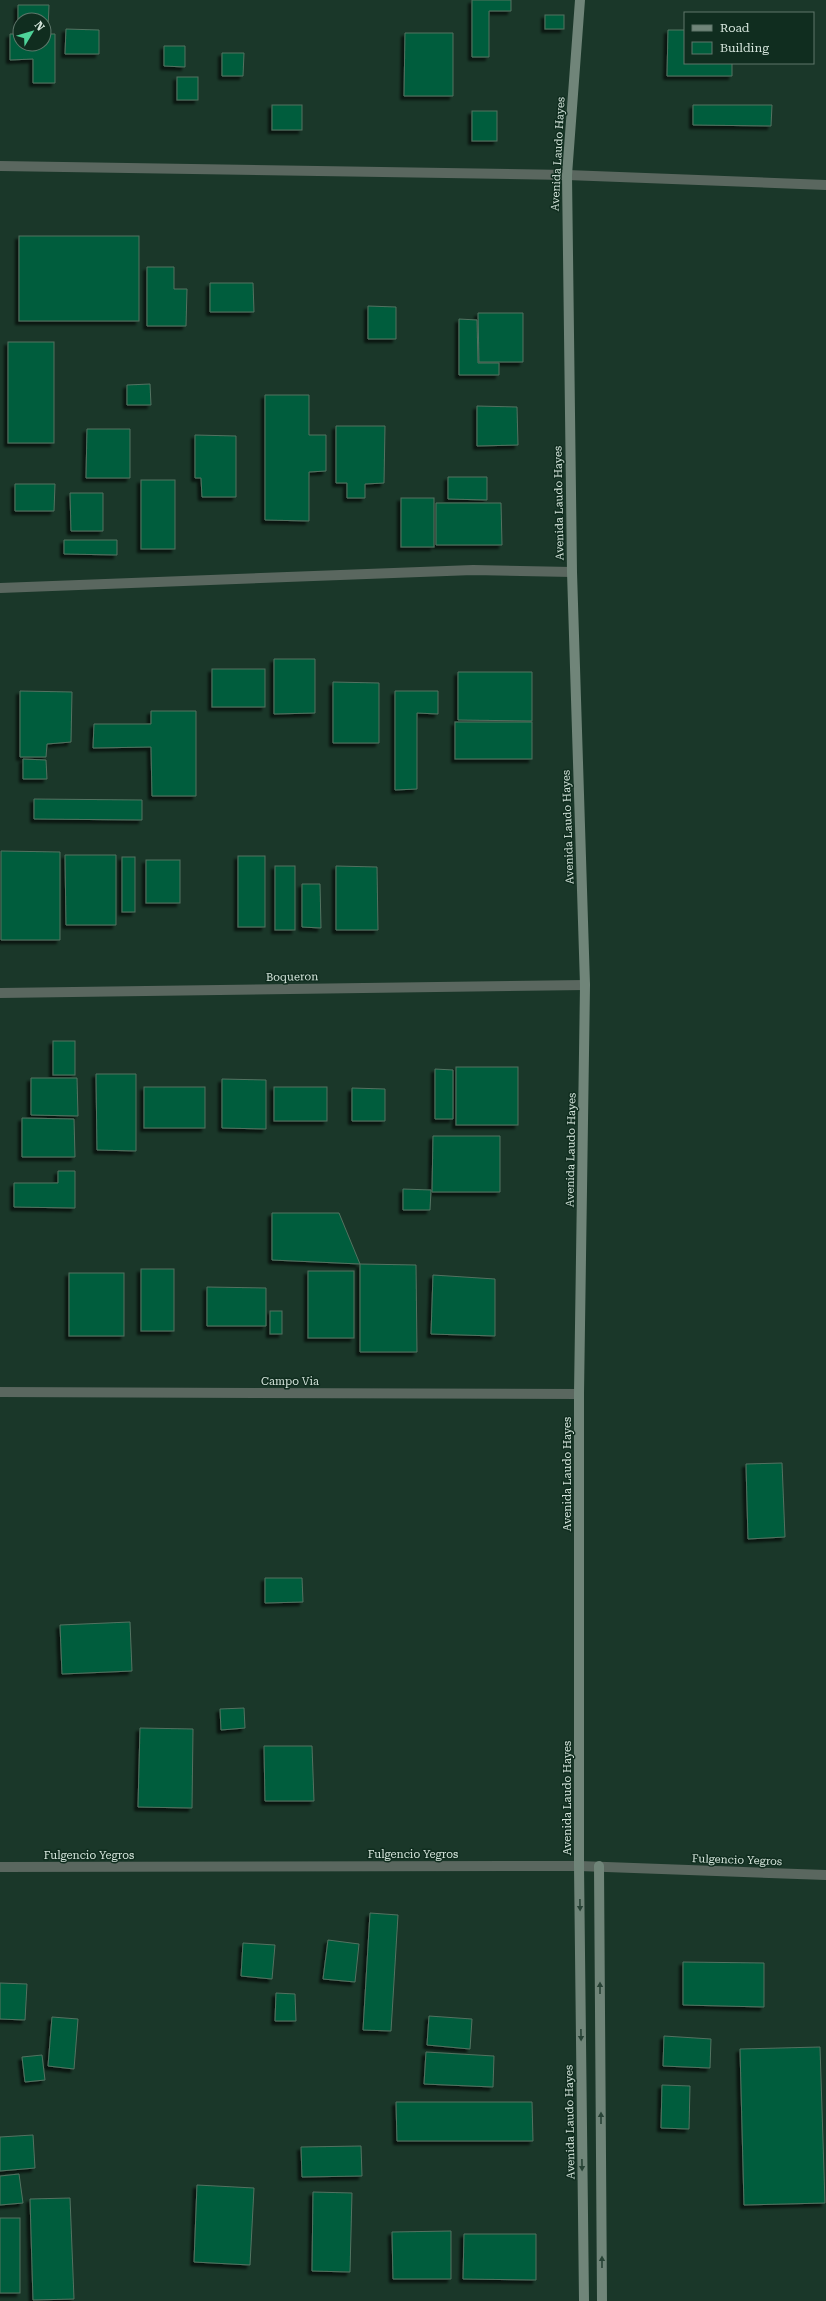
<svg xmlns="http://www.w3.org/2000/svg" width="826" height="2301" font-family="'Roboto Serif',serif">
  <style>
    .building { fill: #005d3c; stroke: #537261; filter: url(#shadow) }
    .lines { fill: none; stroke-linecap: round; stroke-linejoin: round }
    .street { stroke: #5a675f; stroke-width: 10 }
    .secondary { stroke: #708579; stroke-width: 10 }
    .oneway { fill: #284336 }
    .labels { text-anchor: middle; dominant-baseline: central; stroke-width: 3; stroke-linejoin: round; paint-order: stroke }
    .street-label { font-size: 11px; fill: #d6e6dd; stroke: #102d1f }
  </style>
  <defs>
    <filter id="shadow"><feDropShadow dx="-3.5" dy="3.5" stdDeviation="1" flood-color="#0009"/></filter>
  </defs>
  <rect width="100%" height="100%" fill="#1a3729"/>
  <g class="building">
    <path d="M472,0H511V11H489V57H472Z"/>
    <path d="M18,5H49L48,29H44V20H20L18,29Z"/>
    <rect x="545" y="15" width="19" height="14"/>
    <path d="M66,29L99,30V54H65Z"/>
    <path d="M668,30H685V63H732V76H667Z"/>
    <path d="M405,33H453V96H404Z"/>
    <path d="M10,34H20V44H44V34H55V83H33V59L10,60Z"/>
    <path d="M164,46H185V67L164,66Z"/>
    <path d="M222,53H244L243,76H222Z"/>
    <rect x="177" y="77" width="21" height="23"/>
    <rect x="272" y="105" width="30" height="25"/>
    <path d="M693,105H772L771,126L693,125Z"/>
    <rect x="472" y="111" width="25" height="30"/>
    <rect x="19" y="236" width="120" height="85"/>
    <path d="M147,267H174V289H187L186,326H147Z"/>
    <path d="M210,283H253L254,312H210Z"/>
    <path d="M368,306L396,307V339H368Z"/>
    <path d="M478,313H523V362H479Z"/>
    <path d="M459,319L477,320L478,363H499V375H459Z"/>
    <rect x="8" y="342" width="46" height="101"/>
    <path d="M150,384L151,405H127V385Z"/>
    <path d="M265,395H309V435H326V471L309,472V521L265,520Z"/>
    <path d="M477,406L517,407L518,445L477,446Z"/>
    <path d="M336,426H385L384,483L365,484V498H347V483H336Z"/>
    <path d="M87,429H130V478H86Z"/>
    <path d="M195,435L236,436V497H202L201,478H195Z"/>
    <path d="M448,477H487V500L448,499Z"/>
    <rect x="141" y="480" width="34" height="69"/>
    <path d="M15,484H55L54,511H15Z"/>
    <path d="M70,493H103V531H71Z"/>
    <rect x="401" y="498" width="33" height="49"/>
    <path d="M436,503H501L502,545H436Z"/>
    <path d="M64,540H117V555L64,554Z"/>
    <path d="M274,659H315V713L274,714Z"/>
    <rect x="212" y="669" width="53" height="38"/>
    <path d="M458,672H532V721L458,720Z"/>
    <path d="M333,682L379,683V743H333Z"/>
    <path d="M20,691L72,692L71,742L47,744L46,757H20Z"/>
    <path d="M395,691H438V714L417,713V789L395,790Z"/>
    <path d="M151,711H196V796H152L151,747L93,748L94,724H151Z"/>
    <rect x="455" y="722" width="77" height="37"/>
    <path d="M23,759L46,760L47,779H23Z"/>
    <path d="M34,799L142,800V820L34,819Z"/>
    <path d="M1,851L60,852V940H1Z"/>
    <path d="M65,855H116V925H66Z"/>
    <rect x="238" y="856" width="27" height="71"/>
    <rect x="122" y="857" width="13" height="55"/>
    <rect x="146" y="860" width="34" height="43"/>
    <rect x="275" y="866" width="20" height="64"/>
    <path d="M336,866L377,867L378,930H336Z"/>
    <path d="M302,884H320L321,928L302,927Z"/>
    <rect x="53" y="1041" width="22" height="34"/>
    <rect x="456" y="1067" width="62" height="58"/>
    <path d="M435,1069L453,1070V1119H435Z"/>
    <path d="M96,1074H136V1151L97,1150Z"/>
    <path d="M31,1078H77L78,1116L31,1115Z"/>
    <path d="M222,1079L266,1080V1129L222,1128Z"/>
    <rect x="144" y="1087" width="61" height="41"/>
    <rect x="274" y="1087" width="53" height="34"/>
    <path d="M352,1088L385,1089V1121H352Z"/>
    <path d="M22,1118L74,1119L75,1157H22Z"/>
    <path d="M433,1136H500V1192H432Z"/>
    <path d="M58,1171H75V1208L14,1207V1183H58Z"/>
    <path d="M403,1189L431,1190L430,1210H403Z"/>
    <path d="M272,1213H339L360,1264L272,1260Z"/>
    <path d="M360,1264L416,1265L417,1352H360Z"/>
    <rect x="141" y="1269" width="33" height="62"/>
    <rect x="308" y="1271" width="46" height="67"/>
    <rect x="69" y="1273" width="55" height="63"/>
    <path d="M433,1275L495,1279V1336L431,1334Z"/>
    <path d="M207,1287L266,1288V1326H207Z"/>
    <rect x="270" y="1311" width="12" height="23"/>
    <path d="M782,1463L785,1537L748,1539L746,1464Z"/>
    <path d="M265,1578H302L303,1602L265,1603Z"/>
    <path d="M130,1622L132,1671L62,1674L60,1625Z"/>
    <path d="M244,1708L245,1728L221,1730L220,1709Z"/>
    <path d="M140,1728L193,1729L192,1808L138,1807Z"/>
    <path d="M264,1746H312L314,1801H265Z"/>
    <path d="M370,1913L398,1915L391,2031L363,2030Z"/>
    <path d="M328,1940L359,1944L355,1982L323,1979Z"/>
    <path d="M243,1943L275,1945L272,1979L241,1976Z"/>
    <path d="M683,1962L764,1963V2007L683,2005Z"/>
    <path d="M0,1983L27,1984L25,2020L0,2019Z"/>
    <path d="M276,1993L295,1994L296,2021H275Z"/>
    <path d="M429,2016L472,2019L470,2049L427,2045Z"/>
    <path d="M52,2017L78,2019L74,2069L48,2066Z"/>
    <path d="M664,2036L711,2039L710,2068L663,2066Z"/>
    <path d="M820,2047L825,2203L744,2205L740,2049Z"/>
    <path d="M426,2052L494,2056L493,2087L424,2084Z"/>
    <path d="M42,2055L45,2080L25,2082L22,2057Z"/>
    <path d="M662,2085L690,2086L689,2129L661,2128Z"/>
    <path d="M396,2102H532L533,2141H397Z"/>
    <path d="M33,2135L35,2168L0,2171V2137Z"/>
    <path d="M361,2146L362,2176L302,2177L301,2147Z"/>
    <path d="M19,2174L23,2203L0,2205V2176Z"/>
    <path d="M197,2185L254,2188L250,2265L194,2262Z"/>
    <path d="M313,2192L352,2193L350,2272L312,2271Z"/>
    <path d="M70,2198L74,2299L33,2300L30,2199Z"/>
    <rect x="0" y="2218" width="20" height="75"/>
    <path d="M451,2231V2279H393L392,2232Z"/>
    <path d="M464,2234H536V2280L463,2279Z"/>
  </g>
  <g class="lines">
    <g class="street">
      <path d="M0,166L567,175L826,185"/>
      <path d="M0,588L473,570L572,572"/>
      <path d="M0,993L585,985"/>
      <path d="M0,1392L579,1394"/>
      <path d="M0,1867L579,1866L826,1875"/>
    </g>
    <g class="secondary">
      <path d="M580,0L567,175L572,572L585,985L579,1394V1866L584,2301"/>
      <path d="M599,1866L602,2301"/>
    </g>
  </g>
  <defs><path id="oneway-solid" d="M-6-.8H1V-3.2L6.5 0L1 3.2V.8H-6Z"/></defs>
  <g class="oneway">
    <use href="#oneway-solid" transform="translate(580 1905) rotate(89)"/>
    <use href="#oneway-solid" transform="translate(600 1988) rotate(-90)"/>
    <use href="#oneway-solid" transform="translate(581 2035) rotate(89)"/>
    <use href="#oneway-solid" transform="translate(601 2118) rotate(-90)"/>
    <use href="#oneway-solid" transform="translate(582 2165) rotate(89)"/>
    <use href="#oneway-solid" transform="translate(602 2262) rotate(-90)"/>
  </g>
  <g class="labels">
    <g class="street-label">
      <text transform="translate(558 154) rotate(-87)">Avenida Laudo Hayes</text>
      <text transform="translate(559 503) rotate(-91)">Avenida Laudo Hayes</text>
      <text transform="translate(568 827) rotate(-92)">Avenida Laudo Hayes</text>
      <text transform="translate(292 977) rotate(-1)">Boqueron</text>
      <text transform="translate(571 1150) rotate(-89)">Avenida Laudo Hayes</text>
      <text x="290" y="1381">Campo Via</text>
      <text transform="translate(567 1474) rotate(-90)">Avenida Laudo Hayes</text>
      <text transform="translate(567 1798) rotate(-90)">Avenida Laudo Hayes</text>
      <text x="413" y="1854">Fulgencio Yegros</text>
      <text x="89" y="1855">Fulgencio Yegros</text>
      <text transform="translate(737 1860) rotate(2)">Fulgencio Yegros</text>
      <text transform="translate(570 2122) rotate(-91)">Avenida Laudo Hayes</text>
    </g>
  </g>
  <rect x="684" y="12" width="130" height="52" fill="#102d1f" stroke="#5f776b"/>
  <rect x="692" y="25" width="20" height="6" fill="#708579" stroke="#5f776b"/>
  <text x="720" y="32" font-size="12" fill="#d6e6dd">Road</text>
  <rect x="692" y="42" width="20" height="12" fill="#005d3c" stroke="#5f776b"/>
  <text x="720" y="52" font-size="12" fill="#d6e6dd">Building</text>
  <g transform="translate(32 32) rotate(52)"><circle r="19" fill="#102d1f" stroke="#5f776b"/>
  <path d="M0-3L7 15L0 10L-7 15Z" fill="#4ed399"/>
  <text y="-6" font-size="11" font-weight="bold" text-anchor="middle" fill="#d6e6dd">N</text>
  </g>
</svg>
